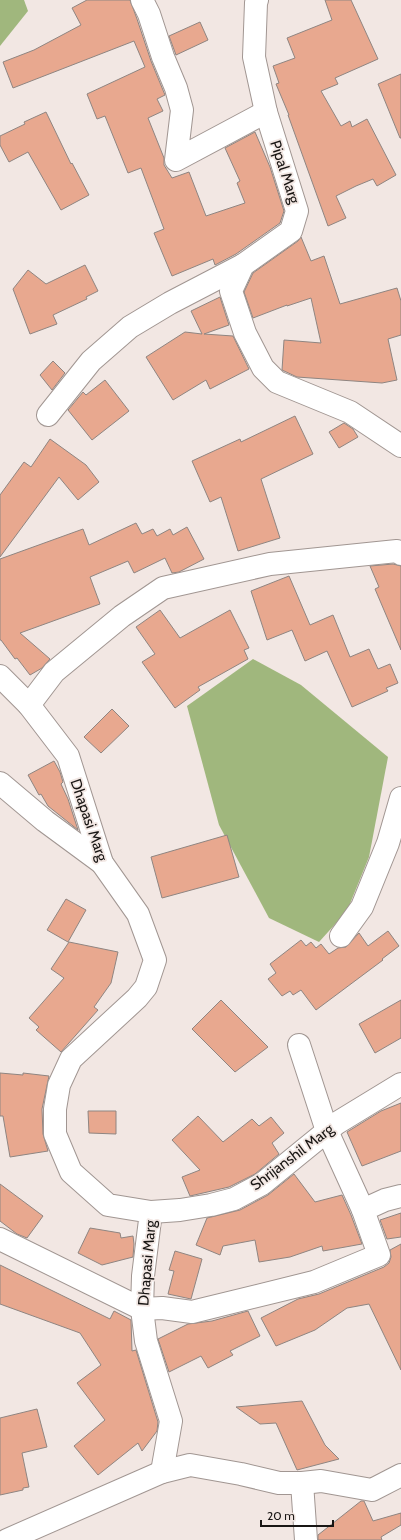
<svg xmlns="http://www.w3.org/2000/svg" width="401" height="1540" font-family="Cabin,sans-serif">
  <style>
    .forest { fill: #a0b77d }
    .building { fill: #e8a88f; stroke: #8f8581 }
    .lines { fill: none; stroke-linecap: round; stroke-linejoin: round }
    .street-casing { stroke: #a19692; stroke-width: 24 }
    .street { stroke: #fff; stroke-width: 22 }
    .labels { text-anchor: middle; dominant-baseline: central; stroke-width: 3.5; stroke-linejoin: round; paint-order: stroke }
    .street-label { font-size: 15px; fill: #191614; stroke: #f2e7e3 }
  </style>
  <rect width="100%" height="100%" fill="#f2e7e3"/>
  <g class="forest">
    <path d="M0,0H24L28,11L0,46Z"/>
    <path d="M253,659L301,685L388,757L369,857L347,911L319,942L269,918L219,825L187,706Z"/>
  </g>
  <g class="building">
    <path d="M87,0H130L137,19L151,61L165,95L157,99L163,111L148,118L164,158V165L172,178L189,172L206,216L245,203L237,183L240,181L225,148L255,132L270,167L284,211L280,223L236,254L215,265L213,259L172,276L154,233L164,229L141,168L128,173L105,116L97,119L87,94L145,67L134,41L13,88L3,62L34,50L81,25L72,8Z"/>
    <path d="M325,0H351L378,59L335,78L338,84L321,91L341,126L350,121L352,127L367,119L396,175L377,186L373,179L356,186L336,196L346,218L328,226L288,115H289L276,84L279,83L273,66L295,58L287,38L332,20Z"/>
    <path d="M200,22L208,40L176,55L169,36Z"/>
    <path d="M401,74V138H400L378,84Z"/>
    <path d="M46,112L71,164L72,163L89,195L61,210L28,152L9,162L0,145V136L25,124L24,122Z"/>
    <path d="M301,237L311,261L324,256L340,304L397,288L401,301V335L388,339L397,380L382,383L297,377L282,370L284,340L321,343L311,298L287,306V305L253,318L244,292L253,273L298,241Z"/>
    <path d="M85,265L98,291L86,297L87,299L53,315L57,324L30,334L13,289L28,270L46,284Z"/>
    <path d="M220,297L229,325L204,334L233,336L249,369L210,389L206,380L173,400L146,357L185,332L202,334L191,311Z"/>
    <path d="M53,361L65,373L52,390L40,375Z"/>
    <path d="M105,380L129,411L92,440L68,410L83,392L86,395Z"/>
    <path d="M295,416L313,454L261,479L280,538L238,551L221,497L210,502L192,461L240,439L241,442Z"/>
    <path d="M344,423L353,429L358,437L339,448L329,432Z"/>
    <path d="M50,439L86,465L99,482L78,500L59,477L0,557V495L24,462L31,467Z"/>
    <path d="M136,523L142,534L153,529L157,536L170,529L173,535L187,527L204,559L179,572L172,573L165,558L134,573L128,561L90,577L100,604L20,633L50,659L42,668L30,675L17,658L15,659L1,640H0V559L83,529L89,545Z"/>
    <path d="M393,564L401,566V650L375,589L379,587L370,566Z"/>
    <path d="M289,576L310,625L333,615L350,657L369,649L378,669L390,664L398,683L386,688L388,691L352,707L327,651L305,661L292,630L267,640L251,591Z"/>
    <path d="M160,610L180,638L230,610L249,648L244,650L248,659L198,687L200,690L175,708L142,662L155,654L136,627Z"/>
    <path d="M112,709L129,726L101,753L84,737Z"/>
    <path d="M54,761L60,772L63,782L61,784L68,799L78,830L48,806L41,794L39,795L28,775Z"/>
    <path d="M227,835L239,877L162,898L151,857Z"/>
    <path d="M66,899L86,910L68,942L47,930Z"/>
    <path d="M388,931L399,946L382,959L383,960L316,1010L301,990L293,995L290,991L282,996L268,979L276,973L270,964L301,940L306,946L311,942L316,948L321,944L329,954L338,948L346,947L359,933L368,946Z"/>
    <path d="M69,942L118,952L111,983L94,1007L98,1010L61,1052L36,1030L39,1027L29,1018L64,978L51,969Z"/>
    <path d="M221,1000L268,1047L235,1072L192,1029Z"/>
    <path d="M401,1000V1038L375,1053L359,1024Z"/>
    <path d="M0,1073L23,1075V1073L49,1076L42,1109L43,1134L48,1151L10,1157L3,1116H0Z"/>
    <path d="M401,1103V1151L362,1166L347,1132L381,1111Z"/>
    <path d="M88,1111H116V1134L89,1133Z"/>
    <path d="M198,1116L223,1142L252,1119L259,1126L271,1117L284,1133L272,1143L279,1154L255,1174L229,1187L190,1196L182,1177L200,1170L172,1140Z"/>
    <path d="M294,1174L315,1202L342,1195L351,1215L362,1244L323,1251L322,1246L290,1257L259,1262L255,1240L223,1246L220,1255L196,1245L207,1218L240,1210L268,1195Z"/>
    <path d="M0,1184L43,1216L27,1238L17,1234L0,1221Z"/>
    <path d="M401,1213V1237L387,1239L380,1220Z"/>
    <path d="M90,1228L120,1233L121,1238L133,1236L134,1244L133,1257L102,1265L78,1253Z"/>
    <path d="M401,1244V1370L369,1304L347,1308L315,1330L276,1346L261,1318L298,1299L319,1294L384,1267L389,1263L391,1257L390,1250Z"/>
    <path d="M175,1251L202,1259L191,1299L168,1294L174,1271L169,1270Z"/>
    <path d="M0,1265L110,1319L114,1311L131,1320L132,1351L136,1350L158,1422L157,1431L142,1451L138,1443L98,1475L74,1446L105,1420L77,1383L101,1365L80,1333L0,1304Z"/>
    <path d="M248,1311L260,1336L230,1351L233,1355L208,1368L201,1356L169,1372L158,1339L188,1324L212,1321Z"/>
    <path d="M302,1401L325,1445L339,1459L297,1470L276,1423L260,1424L236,1407Z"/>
    <path d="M37,1409L47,1447L22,1453L29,1487L23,1488V1490L0,1495V1418Z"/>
    <path d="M361,1501H364L373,1521L401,1513V1525L381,1537L382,1540H318V1535Z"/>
  </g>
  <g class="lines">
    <g class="street-casing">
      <g id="street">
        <path d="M142,0L149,14L163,57L176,88L182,110L176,160L266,112"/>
        <path d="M257,0L256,3L254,57L266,112L297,211L291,231L243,265L231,291L245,333L263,368L277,382L350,412L401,446"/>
        <path d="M48,415L91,361L130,327L170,303L243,265"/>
        <path d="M0,676L29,705L68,756L102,863L138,914L155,960L146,987L137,998L71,1059L59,1085L55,1109V1134L71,1172L108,1205L151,1212L143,1276L142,1309L146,1341L171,1421L162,1472"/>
        <path d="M29,705L54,672L122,616L163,588L270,564L397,551L401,554"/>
        <path d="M0,783L45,821L102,863"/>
        <path d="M341,936L362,907L388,843L401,798"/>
        <path d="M299,1045L327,1131L363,1210"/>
        <path d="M151,1212L180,1210L211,1205L234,1199L262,1184L337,1123L401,1084"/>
        <path d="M0,1239L142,1309L162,1308L192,1312L314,1282L379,1255L363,1210L385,1200L401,1196"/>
        <path d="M302,1483L306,1540"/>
        <path d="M7,1540L162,1472L190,1465L241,1474L279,1483H302L321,1481L372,1490L401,1475"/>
      </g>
    </g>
    <use href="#street" class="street"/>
  </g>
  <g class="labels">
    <g class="street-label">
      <text transform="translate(285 172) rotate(72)">Pipal Marg</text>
      <text transform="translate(89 820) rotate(71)">Dhapasi Marg</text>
      <text transform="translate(292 1157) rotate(-37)">Shrijanshil Marg</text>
      <text transform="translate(147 1263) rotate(-85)">Dhapasi Marg</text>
    </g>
  </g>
  <path d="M261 1520v6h72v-6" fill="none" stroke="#191614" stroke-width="2"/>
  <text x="267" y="1520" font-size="12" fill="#191614" stroke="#f2e7e3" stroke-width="3" paint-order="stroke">20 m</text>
</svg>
